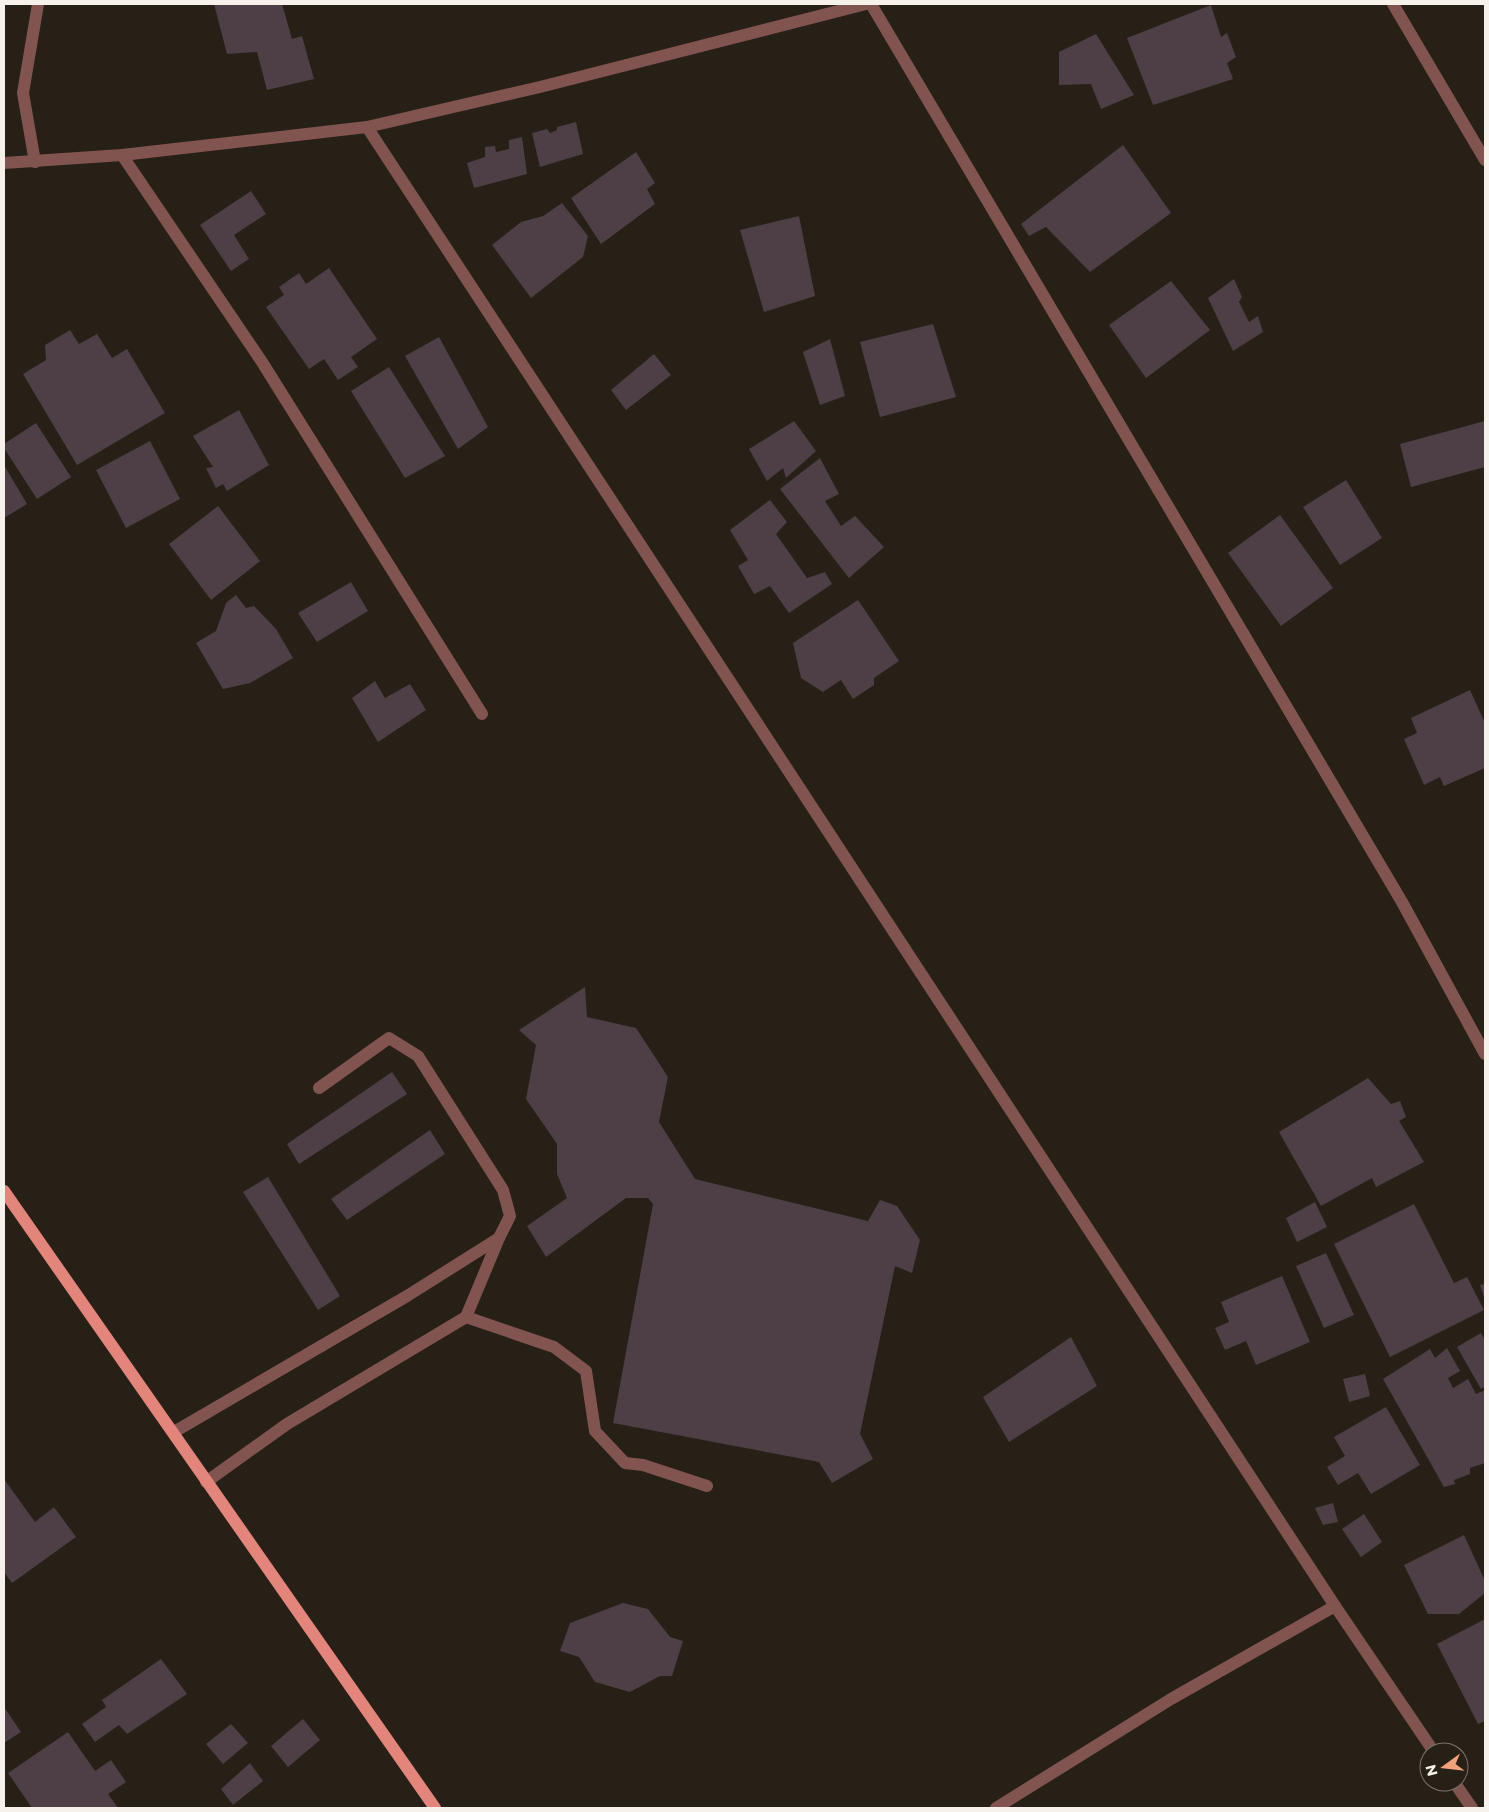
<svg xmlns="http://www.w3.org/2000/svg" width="1489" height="1812" font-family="Montserrat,sans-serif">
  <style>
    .building { fill: #4d3f45 }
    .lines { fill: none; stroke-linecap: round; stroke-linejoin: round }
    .minor { stroke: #82544f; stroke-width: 12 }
    .major { stroke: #e3857b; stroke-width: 12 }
  </style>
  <rect width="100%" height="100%" fill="#272016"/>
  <g class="building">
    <path d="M214,4H282L292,39L302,36L314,79L267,90L257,52L227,54Z"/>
    <path d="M1211,5L1221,37L1227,33L1236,57L1227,63L1233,79L1153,105L1127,38Z"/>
    <path d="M1096,34L1134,95L1101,109L1091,84L1059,85V52Z"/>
    <path d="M576,122L583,154L540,167L532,133L547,129L550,133L557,130V127Z"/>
    <path d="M522,137L527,174L474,188L467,163L485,157V147L495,146L496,152L509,149V140Z"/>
    <path d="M1123,145L1171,213L1090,272L1046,227L1029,236L1021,224Z"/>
    <path d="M636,152L655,183L647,189L655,204L601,244L571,198Z"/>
    <path d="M251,191L266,214L234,235L249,259L231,271L200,225Z"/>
    <path d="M562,203L588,236L583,257L531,298L492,245L521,222L543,216Z"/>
    <path d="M799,216L815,296L764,312L740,230Z"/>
    <path d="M329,268L377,339L351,357L358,367L338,380L324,359L309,369L266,307L284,295L279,287L299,273L306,284Z"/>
    <path d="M1234,279L1242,297L1239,302L1249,322L1258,316L1263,332L1233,351L1208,298Z"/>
    <path d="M1171,281L1210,330L1146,378L1109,325Z"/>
    <path d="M933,324L956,397L880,417L860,342Z"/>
    <path d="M70,330L79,344L97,334L112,358L127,349L165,413L77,465L23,374L46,360L45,345Z"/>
    <path d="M439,337L488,427L458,449L405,356Z"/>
    <path d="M830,339L845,396L820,405L803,352Z"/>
    <path d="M654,354L671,375L626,410L611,390Z"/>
    <path d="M389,367L445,456L405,478L351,391Z"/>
    <path d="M239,410L269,465L227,491L223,484L216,488L206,468L213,467L193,436Z"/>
    <path d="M794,421L816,451L786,478L783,468L767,481L749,449Z"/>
    <path d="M1485,421V467L1411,487L1400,444Z"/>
    <path d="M36,423L71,477L37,499L4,448V444Z"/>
    <path d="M150,441L180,499L126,528L96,470Z"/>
    <path d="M820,458L839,494L825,501L841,526L855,516L884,547L849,578L780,489Z"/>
    <path d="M4,465L27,504L4,518Z"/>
    <path d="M1346,480L1382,538L1340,565L1303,507Z"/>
    <path d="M770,500L787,522L776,534L807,578L825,572L832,584L789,613L770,586L754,594L738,566L748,560L730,530Z"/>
    <path d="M218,506L260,561L211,600L169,544Z"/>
    <path d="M1280,515L1333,588L1281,626L1228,553Z"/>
    <path d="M351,582L368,611L317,642L298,613Z"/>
    <path d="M236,595L246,608L254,606L276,629L293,658L250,683L223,689L196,643L216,631L226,603Z"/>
    <path d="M858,600L899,661L874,678V685L853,699L841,680L823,692L801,678L793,643Z"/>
    <path d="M375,681L385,698L410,684L426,710L378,742L352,698Z"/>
    <path d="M1470,690L1485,723V768L1444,786L1440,777L1424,785L1404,739L1417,733L1411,718Z"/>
    <path d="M585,987L587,1017L636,1028L668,1077L659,1122L695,1179L868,1221L880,1200L897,1206L920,1240L912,1273L895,1266L860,1434L873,1459L832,1483L819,1462L613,1423L653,1204L648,1198H626L546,1257L527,1226L567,1198L557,1174V1144L526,1099L536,1045L519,1030Z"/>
    <path d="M392,1072L407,1094L299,1164L287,1144Z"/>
    <path d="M1368,1078L1391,1104L1400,1101L1406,1117L1399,1121L1424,1162L1376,1187L1372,1178L1321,1206L1279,1132Z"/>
    <path d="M430,1130L445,1154L347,1220L331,1199Z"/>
    <path d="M268,1177L340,1296L318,1310L243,1192Z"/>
    <path d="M1315,1202L1327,1227L1297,1242L1286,1218Z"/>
    <path d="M1414,1204L1454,1283L1467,1277L1484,1310L1390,1357L1334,1244Z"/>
    <path d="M1326,1253L1354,1315L1324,1328L1296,1266Z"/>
    <path d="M1282,1276L1310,1342L1256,1365L1246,1341L1225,1350L1215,1328L1229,1322L1221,1302Z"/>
    <path d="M1485,1284V1300L1480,1285Z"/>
    <path d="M1481,1333L1485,1341V1386L1481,1389L1457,1347Z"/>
    <path d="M1071,1337L1097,1386L1009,1442L983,1397Z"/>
    <path d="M1447,1348L1460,1371L1448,1378L1453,1388L1468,1379L1476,1394L1485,1390V1463L1470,1468V1474L1454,1480L1455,1484L1444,1487L1383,1379L1430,1349L1435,1358Z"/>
    <path d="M1365,1374L1370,1396L1349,1402L1343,1379Z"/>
    <path d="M1386,1407L1420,1465L1371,1494L1358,1473L1338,1485L1327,1467L1345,1456L1334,1437Z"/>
    <path d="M4,1479L35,1522L54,1507L76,1537L12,1583L4,1572Z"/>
    <path d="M1333,1503L1338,1522L1323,1525L1315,1508Z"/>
    <path d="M1364,1514L1382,1542L1361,1557L1342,1529Z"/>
    <path d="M1464,1535L1485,1581V1593L1459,1614H1428L1404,1565Z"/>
    <path d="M623,1603L648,1609L670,1637L683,1641L672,1676H660L630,1692L595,1682L579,1657L560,1651L570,1623Z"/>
    <path d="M1485,1619V1721L1478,1724L1437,1644Z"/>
    <path d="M161,1659L187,1694L127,1734L119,1725L95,1742L82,1724L106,1707L102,1700Z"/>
    <path d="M4,1707L21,1732L4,1743Z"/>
    <path d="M303,1719L320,1740L288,1767L271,1746Z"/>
    <path d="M231,1724L248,1743L223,1764L206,1744Z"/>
    <path d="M68,1732L95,1771L111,1760L126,1782L108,1794L118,1808H32L8,1773Z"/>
    <path d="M250,1763L263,1781L233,1805L221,1789Z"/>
  </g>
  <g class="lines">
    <g class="minor">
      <path d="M871,4L1402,902L1485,1054"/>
      <path d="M1393,4L1485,160"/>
      <path d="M367,127L1335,1606L1434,1752"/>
      <path d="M122,155L262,362L482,714"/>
      <path d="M35,162L23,93L38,4"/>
      <path d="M4,163L122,155L367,127L540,87L866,4"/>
      <path d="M466,1317L499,1238"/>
      <path d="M174,1432L407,1296L499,1238L510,1216L503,1190L418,1056L389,1038L319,1088"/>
      <path d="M206,1482L287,1424L466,1317L554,1347L586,1371L595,1431L625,1463L643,1465L707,1486"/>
      <path d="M1454,1782L1472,1808"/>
      <path d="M996,1808L1171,1699L1335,1606"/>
    </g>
    <path class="major" d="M4,1191L435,1808"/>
  </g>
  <rect width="1489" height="1812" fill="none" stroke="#f6f1ea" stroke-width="10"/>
  <g transform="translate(1444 1767) rotate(255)"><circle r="24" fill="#272016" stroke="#7a746b"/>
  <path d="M0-4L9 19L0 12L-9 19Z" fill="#f1a27b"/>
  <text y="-8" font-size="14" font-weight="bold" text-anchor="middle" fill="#f6f1ea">N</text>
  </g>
</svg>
